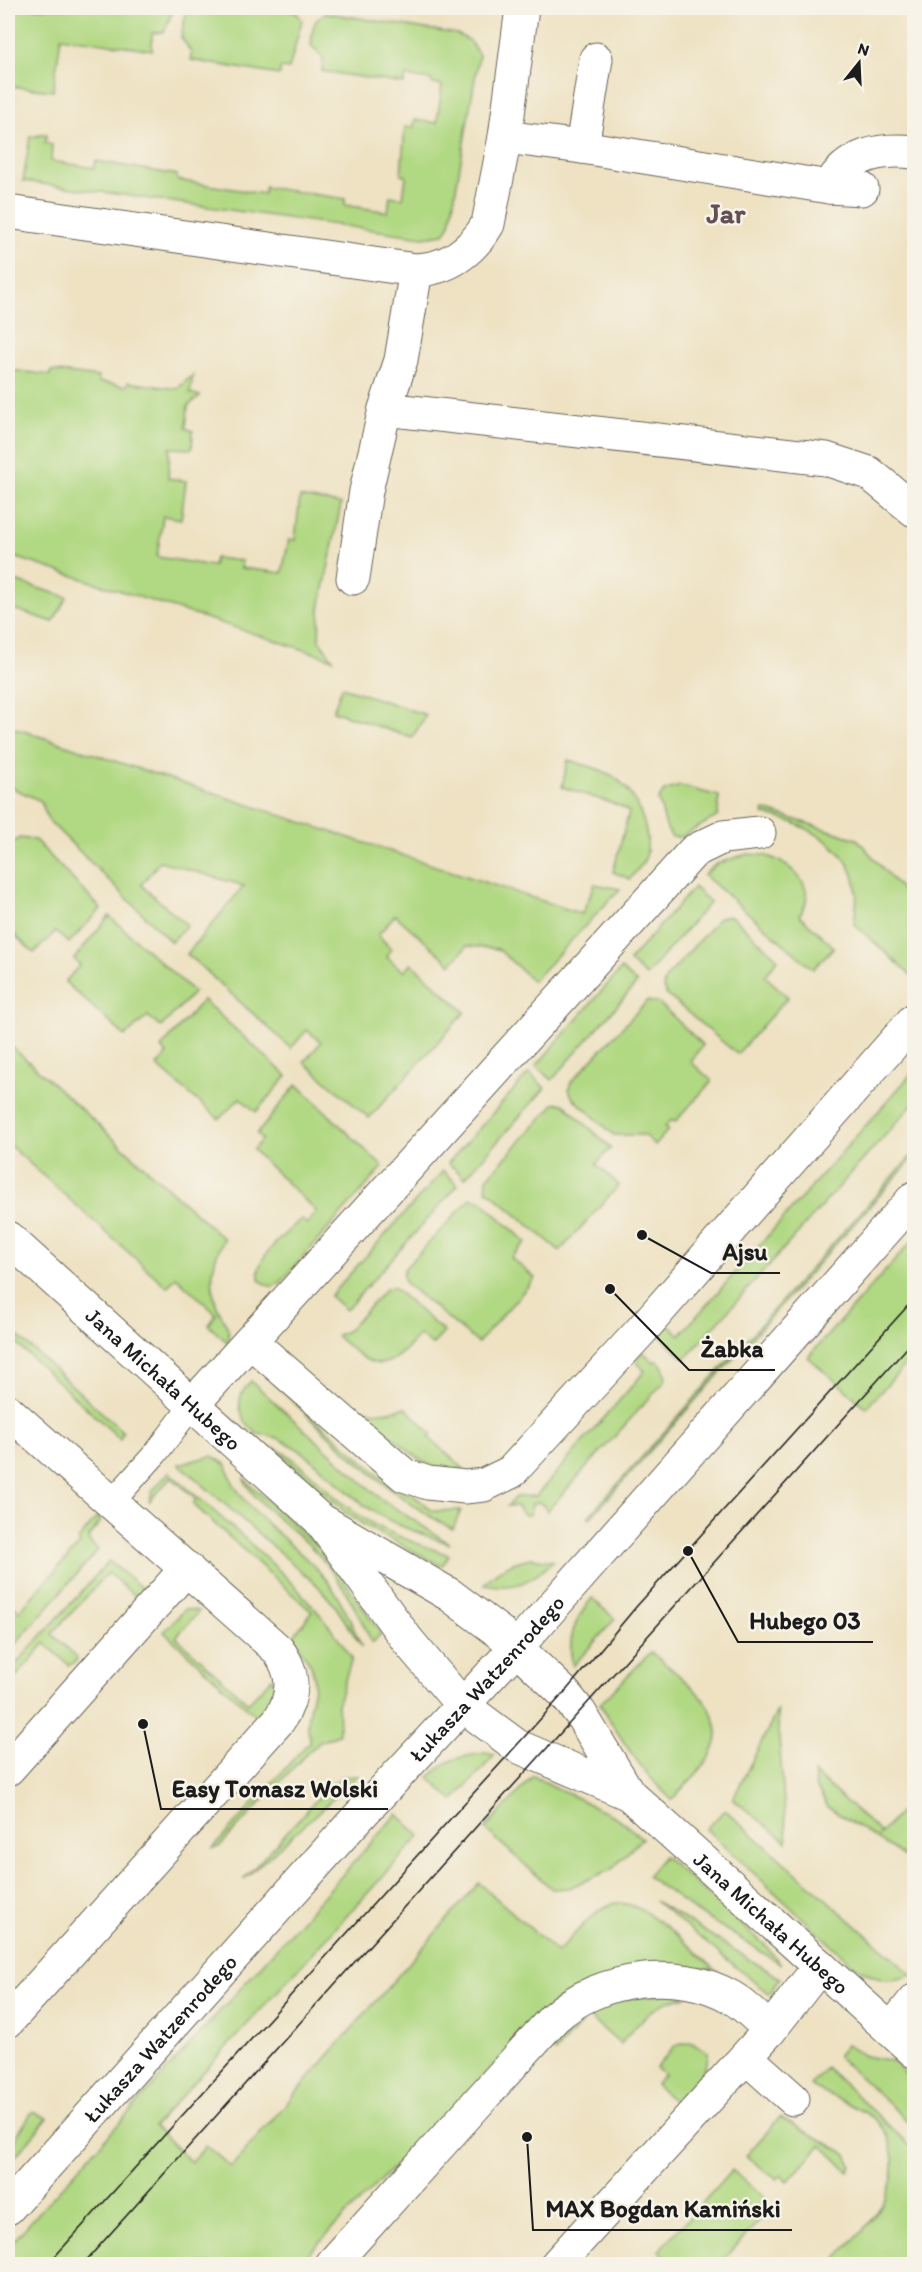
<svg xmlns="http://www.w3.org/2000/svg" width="922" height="2272" font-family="Itim,sans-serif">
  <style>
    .green { fill: #b1d882; stroke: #667a4f; stroke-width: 1.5 }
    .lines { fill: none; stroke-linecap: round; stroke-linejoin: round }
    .service-casing { stroke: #666156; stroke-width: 26 }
    .minor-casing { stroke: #666156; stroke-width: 35 }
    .tertiary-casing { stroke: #666156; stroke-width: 35 }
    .service { stroke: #fff; stroke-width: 24 }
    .minor { stroke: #fff; stroke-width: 33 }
    .tertiary { stroke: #fff; stroke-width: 33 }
    .tram { stroke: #1c1c1c; stroke-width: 1.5 }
    .labels { text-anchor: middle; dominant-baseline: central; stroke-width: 5; stroke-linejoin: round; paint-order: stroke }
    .street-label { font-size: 22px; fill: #1c1c1c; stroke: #f7f3e8 }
    .district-label { font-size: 28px; font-weight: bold; fill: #635057; stroke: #f7f3e8 }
    .leader { fill: none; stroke: #1c1c1c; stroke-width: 2 }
    .callout-dot { fill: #1c1c1c; stroke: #f7f3e8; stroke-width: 2 }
    .callout-label { font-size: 24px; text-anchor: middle; font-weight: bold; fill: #1c1c1c; stroke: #f7f3e8; stroke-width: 5; stroke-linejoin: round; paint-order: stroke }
  </style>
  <rect width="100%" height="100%" fill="#f7f3e8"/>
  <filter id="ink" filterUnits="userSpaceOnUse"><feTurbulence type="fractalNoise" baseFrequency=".0167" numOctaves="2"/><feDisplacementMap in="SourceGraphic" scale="12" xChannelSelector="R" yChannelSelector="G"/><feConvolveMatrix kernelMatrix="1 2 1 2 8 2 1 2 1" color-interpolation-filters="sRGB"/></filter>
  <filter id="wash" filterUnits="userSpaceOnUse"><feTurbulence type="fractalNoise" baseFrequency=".008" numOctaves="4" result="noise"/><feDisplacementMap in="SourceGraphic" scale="24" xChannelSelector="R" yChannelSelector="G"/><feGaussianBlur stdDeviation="1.35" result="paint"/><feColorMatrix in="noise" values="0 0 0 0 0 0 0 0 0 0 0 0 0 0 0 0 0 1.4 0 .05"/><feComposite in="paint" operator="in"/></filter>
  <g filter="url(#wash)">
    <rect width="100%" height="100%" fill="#eee2c3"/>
    <g class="green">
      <path d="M8,8H174L164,32L152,33V50L61,37L53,91L17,87L8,89Z"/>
      <path d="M187,8H272L295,11L302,20L289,69L280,68V75L191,60V52L181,37Z"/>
      <path d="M327,13L457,34L469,40L479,55L450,224L444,234L423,237L23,181L30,137L47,134L45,143L52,145L51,161L94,168L96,161L177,175V180L264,194L265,187L345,199V205L388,212L390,196L403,198L406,176L401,174L405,127L413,128L415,120L437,123L442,85L433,84L431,80L406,76L404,84L322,71L323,58L311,45C313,31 311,19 327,13Z"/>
      <path d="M10,370L50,375L51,371L98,377V382L127,386L128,382L177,389L193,375L190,393L200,396L188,406L186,428L193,431L192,449L170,448L168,478L186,481L181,519L163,516L157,557L213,566L215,558L242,561L241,568L282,573L289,539L295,540L300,497L341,504L320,608L319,640L333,659L8,555V381Z"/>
      <path d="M8,579L67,597L53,622L8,607Z"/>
      <path d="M342,687L426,715L412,738L333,711Z"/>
      <path d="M8,726L582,914L595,884L620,889L533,981L498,949L467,946L451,964L395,915L378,935L391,949L387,957L404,972L411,963L465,1012L369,1118L304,1062L321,1042L307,1030L291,1048L187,954L244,886L160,861L141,885L187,925L171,942L48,820L41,801L8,786Z"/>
      <path d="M568,760C580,764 595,767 607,773C633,785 650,825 647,852C646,862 636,871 630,879L613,872L629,812L620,806L562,787Z"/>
      <path d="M680,786L719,796L718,816L681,837H672C663,827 664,812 658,800L664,791Z"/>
      <path d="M764,810L857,839L914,904V978L854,924C856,912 858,899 856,887C850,844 801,822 763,814Z"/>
      <path d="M19,838L35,840L101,909L69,943L55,932L34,953L8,929V847Z"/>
      <path d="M747,854C753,855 761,854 767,856C793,864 820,890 799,915L834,947L813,969L704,875L716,864Z"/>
      <path d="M694,887L710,902L646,976L629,961Z"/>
      <path d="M109,916L194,992L161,1027L148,1016L125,1036L65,982L80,965L74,959Z"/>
      <path d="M727,916L734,918L778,959L765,976L788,997L737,1054L666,994L663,987L665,979L719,918Z"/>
      <path d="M621,969L637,983L552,1080L536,1066Z"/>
      <path d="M203,1000L287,1076L256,1112L240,1098L219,1119L157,1066L167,1054L161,1048Z"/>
      <path d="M647,1001L659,1003L703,1045L690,1061L712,1081L675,1122L671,1120L665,1127L668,1130L655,1145L644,1135H614L572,1097L569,1089L571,1082Z"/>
      <path d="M8,1043L224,1239C213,1259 209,1282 216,1304C220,1316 233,1330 228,1343L208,1325L216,1314L176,1277L167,1287L8,1144Z"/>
      <path d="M914,1071V1103L685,1359L658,1334L664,1327L670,1326L680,1335Z"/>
      <path d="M529,1073L545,1088L465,1178L448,1163Z"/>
      <path d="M297,1084L383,1167L280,1283L272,1287L260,1281C251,1259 287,1233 301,1219L307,1224L316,1211L253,1150L262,1139L257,1134Z"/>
      <path d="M559,1103L565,1105L611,1148L596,1164L619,1185L560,1251L486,1189L487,1178L554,1104Z"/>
      <path d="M914,1153V1157L590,1518L588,1517Z"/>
      <path d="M443,1171L458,1185L346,1310L330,1296Z"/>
      <path d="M471,1198L481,1201L526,1242L511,1258L535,1278L478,1343L405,1283L403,1276L404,1269Z"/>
      <path d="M914,1239V1355L866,1408L808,1357Z"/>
      <path d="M393,1287L444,1332L432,1345L419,1335C383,1377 374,1369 336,1336L348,1330L386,1289Z"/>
      <path d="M8,1327L123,1432L120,1439L8,1336Z"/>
      <path d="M643,1352L654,1362L657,1360C663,1366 667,1372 665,1381L547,1511L544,1505L538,1502L532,1504L530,1515H525L516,1506H507L516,1497L536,1496L645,1371L638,1364L637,1358Z"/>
      <path d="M270,1380L390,1484L414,1496L433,1511L461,1510L453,1529C382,1493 328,1433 270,1380Z"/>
      <path d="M251,1381L381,1499L450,1544C423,1534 394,1526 370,1509C335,1487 300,1435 257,1434C239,1419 232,1399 251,1381Z"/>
      <path d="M334,1396C357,1408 379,1418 405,1407L432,1434L429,1438L464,1469C426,1477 407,1446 380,1427C365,1416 348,1407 332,1397Z"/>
      <path d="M273,1447C301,1460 321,1486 345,1505C375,1530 413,1542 449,1555L442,1566L366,1526L346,1513Z"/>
      <path d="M212,1456L227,1465C233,1506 298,1545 325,1578C342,1599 351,1623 362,1647L336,1607L318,1586L179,1464Z"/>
      <path d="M169,1472C234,1530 305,1584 352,1658L338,1702L339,1735L322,1741L309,1751L219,1847L213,1848L309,1742C309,1734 307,1726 308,1718C309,1701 317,1689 313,1672C310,1657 295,1648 294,1635L312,1612L193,1504L196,1499L171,1477L149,1502L152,1491Z"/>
      <path d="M243,1478L326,1554L381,1634L372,1643C355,1605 337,1572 307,1543C286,1523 256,1505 243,1478Z"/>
      <path d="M97,1517L101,1521L89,1536V1541L98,1550L8,1652V1601L19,1611L80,1544L78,1540Z"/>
      <path d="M531,1558L553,1561C530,1583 516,1590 484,1584C498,1569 511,1562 531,1558Z"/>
      <path d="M109,1561L143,1589L142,1594L135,1596L108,1573L52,1634L77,1657L76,1662L69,1665L45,1643L8,1686V1673Z"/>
      <path d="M592,1598L615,1619L573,1666C566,1638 575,1620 592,1598Z"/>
      <path d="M185,1609L199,1611L176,1637L248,1703L272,1678C279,1693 267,1706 258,1718L164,1632Z"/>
      <path d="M651,1652C676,1674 728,1706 715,1746C708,1766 685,1784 672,1800C641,1771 621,1739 600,1704Z"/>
      <path d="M777,1711L787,1842L733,1799Z"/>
      <path d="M485,1753L495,1755L453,1801L429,1778C447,1758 459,1757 485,1753Z"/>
      <path d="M814,1773L880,1832L878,1836L914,1798V1863L828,1807L816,1787Z"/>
      <path d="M358,1776L243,1880L330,1785L342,1777Z"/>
      <path d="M533,1776L617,1818L642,1838L612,1869L569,1888L552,1889L485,1829Z"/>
      <path d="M725,1810L912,1975C885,1985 875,1979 852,1964L706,1829Z"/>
      <path d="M397,1814L420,1836L154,2126L191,2162L206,2146L231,2167L479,1883L557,1952C573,1937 590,1914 609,1905C638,1891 694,1952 716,1970L687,1967L560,1998L298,2264H8V2247Z"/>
      <path d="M664,1856L765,1945L781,1964L697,1912L647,1876Z"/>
      <path d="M655,1901L780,1978L769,1994Z"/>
      <path d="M673,1993L687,1997C656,1999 639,2023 620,2044L588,2016L555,2052L546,2044L600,2002Z"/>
      <path d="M690,2042L708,2052C710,2072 687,2088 675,2102L655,2084L664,2074L656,2068L675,2046Z"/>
      <path d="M846,2045L865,2056L892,2061L914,2081V2127L837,2056Z"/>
      <path d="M826,2067L914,2149V2264H831C860,2232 901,2200 892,2152C891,2141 885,2128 876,2120C860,2107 829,2096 810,2085Z"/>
      <path d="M32,2112L48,2118L8,2165V2150Z"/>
      <path d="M780,2117L847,2154L851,2166L848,2171L821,2145L787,2182L781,2175L776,2179L746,2156Z"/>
      <path d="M732,2170L766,2199L759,2206L766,2213L720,2264H676L659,2251Z"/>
    </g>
  </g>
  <g filter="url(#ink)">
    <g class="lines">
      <g class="service-casing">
        <path id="service" d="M111,1503L156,1453L193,1404"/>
      </g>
      <g class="minor-casing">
        <g id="minor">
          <path d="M505,137L582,147L596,59"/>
          <path d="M582,147L829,187L862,189"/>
          <path d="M829,187C847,155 880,148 914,152"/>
          <path d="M8,212L416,270C448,269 472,251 488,224L505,137L522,8"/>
          <path d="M385,409L826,459L869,473L914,510"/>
          <path d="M353,578L366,491L385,409L401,360L416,270"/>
          <path id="s1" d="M8,1238L319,1519L408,1641L462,1705L517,1746L629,1794L580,1713L564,1693L502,1634L450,1595L319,1519"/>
          <path d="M251,1342L404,1475L428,1483L465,1487L484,1485L511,1472L640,1332L914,1020"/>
          <path d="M193,1404L694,851L723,837L759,833"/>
          <path d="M8,1411L278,1650C295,1673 295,1696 279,1720L8,2021"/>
          <path d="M8,1769L187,1568"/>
          <path id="s2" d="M629,1794L914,2051"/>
          <path d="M891,2030L914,2001"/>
          <path d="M746,2057L793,2099"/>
          <path d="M332,2264L554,2018C598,1977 678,1966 731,1997C745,2005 758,2019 770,2030"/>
          <path d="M557,2264L770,2030L820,1966"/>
        </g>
      </g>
      <g class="tertiary-casing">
        <g id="tertiary">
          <path id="s3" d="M8,2208L352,1824L515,1649L914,1198"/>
        </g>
      </g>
      <use href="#service" class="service"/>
      <use href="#minor" class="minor"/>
      <use href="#tertiary" class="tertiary"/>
      <g class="tram">
        <path d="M48,2264L564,1693L636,1607L914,1299"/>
        <path d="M83,2264L914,1340"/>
      </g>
    </g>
  </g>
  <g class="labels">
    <g class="street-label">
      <text stroke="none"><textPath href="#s1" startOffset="210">Jana Michała Hubego</textPath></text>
      <text stroke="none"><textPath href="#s3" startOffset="714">Łukasza Watzenrodego</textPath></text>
      <text stroke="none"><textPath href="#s2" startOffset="192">Jana Michała Hubego</textPath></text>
      <text stroke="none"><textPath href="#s3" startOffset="228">Łukasza Watzenrodego</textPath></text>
    </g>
    <g class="district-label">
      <text x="726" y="213">Jar</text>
    </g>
  </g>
  <path class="leader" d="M642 1235L711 1273H780M610 1289L689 1370H775M688 1551L738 1642H873M143 1724L161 1809H388M527 2137L533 2230H792"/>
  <g class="callout-dot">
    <circle cx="642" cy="1235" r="6"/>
    <circle cx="610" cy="1289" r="6"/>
    <circle cx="688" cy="1551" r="6"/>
    <circle cx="143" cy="1724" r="6"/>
    <circle cx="527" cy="2137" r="6"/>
  </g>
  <g class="callout-label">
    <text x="745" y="1260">Ajsu</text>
    <text x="732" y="1357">Żabka</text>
    <text x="805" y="1629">Hubego 03</text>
    <text x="275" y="1797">Easy Tomasz Wolski</text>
    <text x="663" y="2217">MAX Bogdan Kamiński</text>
  </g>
  <rect width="922" height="2272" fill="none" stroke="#f7f3e8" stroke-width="30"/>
  <g transform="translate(859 63) rotate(18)" stroke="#f7f3e8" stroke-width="4.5" paint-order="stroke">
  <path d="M0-4.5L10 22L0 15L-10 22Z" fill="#1c1c1c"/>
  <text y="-9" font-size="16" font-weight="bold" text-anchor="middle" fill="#1c1c1c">N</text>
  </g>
</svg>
